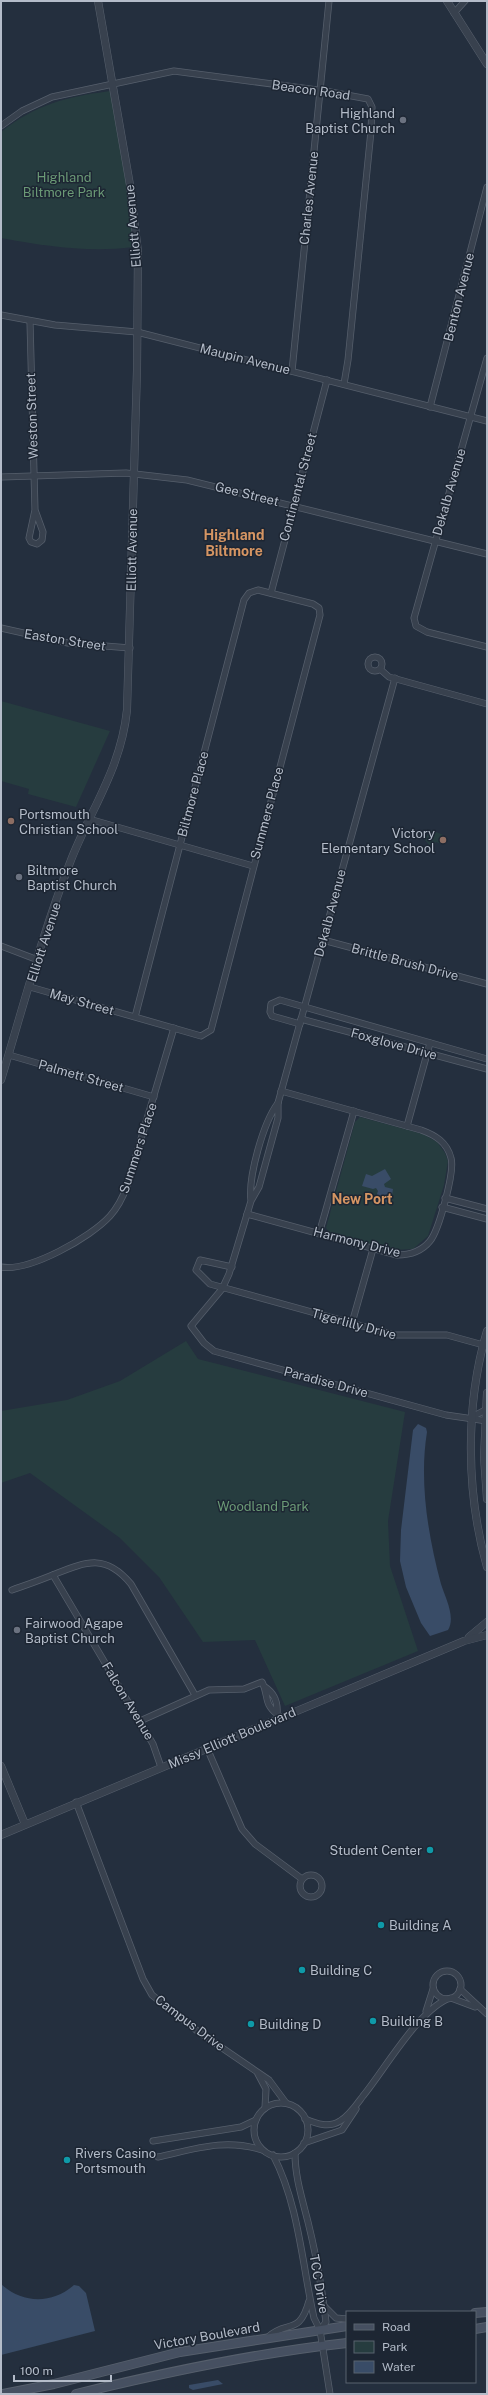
<svg xmlns="http://www.w3.org/2000/svg" width="488" height="2395" font-family="'Public Sans',sans-serif">
  <style>
    .green { fill: #263c3f }
    .water { fill: #394c67 }
    .lines { fill: none; stroke-linecap: round; stroke-linejoin: round }
    .minor-casing { stroke: #565f6c; stroke-width: 7 }
    .tertiary-casing { stroke: #565f6c; stroke-width: 8 }
    .secondary-casing { stroke: #565f6c; stroke-width: 10 }
    .minor { stroke: #38414e; stroke-width: 5.5 }
    .tertiary { stroke: #38414e; stroke-width: 7 }
    .secondary { stroke: #465061; stroke-width: 8 }
    .worship-dot { fill: #6b7280; stroke: #1d2633; stroke-width: 1.5 }
    .education-dot { fill: #8d6e63; stroke: #1d2633; stroke-width: 1.5 }
    .culture-dot { fill: #0f9aa8; stroke: #1d2633; stroke-width: 1.5 }
    .labels { text-anchor: middle; dominant-baseline: central; stroke-width: 3; stroke-linejoin: round; paint-order: stroke }
    .street-label { font-size: 13px; fill: #b4bcc9; stroke: #1d2633 }
    .poi-label { font-size: 13px; fill: #b4bcc9; stroke: #1d2633; text-anchor: start }
    .park-label { font-size: 13px; fill: #6b9a76; stroke: #1d2633 }
    .neighbourhood-label { font-size: 14px; font-weight: bold; fill: #d59563; stroke: #1d2633 }
  </style>
  <rect width="100%" height="100%" fill="#242f3e"/>
  <g class="green">
    <path d="M110,91L127,186L133,247C89,253 45,246 1,238V132C36,104 67,97 110,91Z"/>
    <path d="M1,701L110,731L76,807L28,794L29,789L1,781Z"/>
    <path d="M432,830L443,835L441,844L436,842L431,847L424,839Z"/>
    <path d="M360,1117L423,1134L437,1142L445,1153L448,1161L444,1185L428,1236L413,1249L394,1250L331,1234L326,1228L355,1122Z"/>
    <path d="M186,1341L198,1359L405,1412L388,1521L390,1566L418,1651L285,1706L255,1640L203,1642L159,1577L120,1538L30,1473L1,1483V1411L67,1400L120,1381Z"/>
  </g>
  <g class="water">
    <path d="M385,1169L391,1179L384,1184L385,1187L393,1189L391,1201L388,1203L376,1197L378,1191L376,1188L373,1189L362,1186L366,1174L372,1176Z"/>
    <path d="M418,1424L426,1428L427,1432C419,1481 428,1536 441,1584C445,1597 456,1617 448,1630L430,1636L421,1623L406,1587L400,1561L401,1530L413,1430Z"/>
    <path d="M1,2284C22,2304 53,2304 74,2285L79,2286L86,2293L95,2331L1,2355Z"/>
    <path d="M218,2380L223,2384L193,2390L189,2388V2385Z"/>
  </g>
  <g class="lines">
    <g class="minor-casing">
      <g id="minor">
        <path d="M454,13L465,1"/>
        <path d="M1,126L22,111L52,97L174,71L325,91L368,99L372,107L371,131L348,360L344,384"/>
        <path d="M1,315L55,325L137,332L487,421"/>
        <path d="M30,322L35,510L43,532L42,540L37,544L31,542L29,538L35,510"/>
        <path d="M487,358L414,618L416,626L427,632L487,647"/>
        <path d="M292,371L329,1"/>
        <path d="M430,407L487,187"/>
        <path d="M1,477L126,473L187,480L487,554"/>
        <path d="M271,593L327,380"/>
        <path d="M1,628L68,643L130,648"/>
        <circle cx="375" cy="664" r="7"/>
        <path d="M380,669L389,677L487,704"/>
        <path d="M89,819L253,866"/>
        <path d="M323,940L487,984"/>
        <path d="M1,946L38,960"/>
        <path d="M30,987L201,1036L211,1030L320,615L319,608L313,604L258,590L249,593L244,600L135,1017"/>
        <path d="M301,1019L487,1069"/>
        <path d="M300,1024L272,1016L270,1012L271,1004L280,1000L487,1059"/>
        <path d="M9,1055L154,1097"/>
        <path d="M278,1103L395,678"/>
        <path d="M407,1126L430,1043"/>
        <path d="M445,1198L487,1209"/>
        <path d="M251,1201C248,1177 263,1123 278,1103V1118L259,1187L251,1201L229,1274L222,1289L191,1326L204,1343L214,1351L446,1415L487,1421"/>
        <path d="M442,1207L487,1219"/>
        <path d="M247,1214L397,1255C410,1255 422,1251 430,1241C439,1230 455,1171 451,1158C447,1142 435,1135 421,1130L281,1091"/>
        <path d="M319,1234L354,1111"/>
        <path d="M1,1267C30,1272 91,1237 110,1216C118,1207 123,1197 127,1186L174,1028"/>
        <path d="M232,1267L200,1260L196,1270L210,1284L395,1335H447L487,1346"/>
        <path d="M352,1323L373,1249"/>
        <path d="M472,1417L487,1409"/>
        <path d="M53,1575L153,1744L161,1767"/>
        <path d="M12,1590C26,1585 41,1580 55,1574C88,1561 106,1554 131,1584L195,1695"/>
        <path d="M140,1721L209,1690L244,1689L262,1682C269,1695 263,1703 277,1714C278,1703 274,1693 265,1687"/>
        <path d="M207,1748L242,1829L255,1844L302,1879"/>
        <path d="M76,1802L143,1979L152,1995L196,2030L269,2080L286,2103"/>
        <circle cx="311" cy="1886" r="11"/>
        <circle cx="447" cy="1985" r="14"/>
        <path d="M460,1989L487,2014"/>
        <path d="M451,1998L475,2007"/>
        <path d="M426,2011L433,1989"/>
        <path d="M258,2074L266,2089L265,2108"/>
        <circle cx="281" cy="2130" r="27"/>
        <path d="M305,2119C317,2124 329,2128 340,2121C349,2116 357,2104 363,2096C385,2069 416,2014 447,1999"/>
        <path d="M153,2141L241,2127L256,2120"/>
        <path d="M304,2143L342,2130L356,2109"/>
        <path d="M295,2153C295,2177 302,2198 308,2222C316,2254 322,2289 326,2322L320,2330"/>
        <path d="M273,2155C299,2205 302,2264 314,2318L320,2330L330,2394"/>
        <path d="M158,2157C195,2149 225,2138 262,2150"/>
        <path d="M324,2306L336,2318L347,2319"/>
        <path d="M268,2337C287,2319 299,2337 309,2301"/>
      </g>
    </g>
    <g class="tertiary-casing">
      <g id="tertiary">
        <path d="M447,1L487,64"/>
        <path d="M1,1080C23,1007 43,931 71,860C92,807 121,768 127,710L137,370L138,252L130,185L98,1"/>
        <path d="M487,1331C465,1405 466,1493 487,1567"/>
        <path d="M487,1393L484,1457L487,1499"/>
        <path d="M469,1637L487,1622"/>
        <path d="M1,1766L25,1824"/>
        <path d="M1,1835L464,1641L487,1635"/>
      </g>
    </g>
    <g class="secondary-casing">
      <g id="secondary">
        <path d="M475,2313L487,2312"/>
        <path d="M475,2329L487,2327"/>
        <path d="M3,2394L54,2384L180,2352L347,2326"/>
        <path d="M76,2394C166,2372 255,2353 347,2343"/>
      </g>
    </g>
    <use href="#minor" class="minor"/>
    <use href="#tertiary" class="tertiary"/>
    <use href="#secondary" class="secondary"/>
  </g>
  <g class="worship-dot">
    <circle cx="403" cy="120" r="4"/>
    <circle cx="19" cy="877" r="4"/>
    <circle cx="17" cy="1630" r="4"/>
  </g>
  <g class="education-dot">
    <circle cx="11" cy="821" r="4"/>
    <circle cx="443" cy="840" r="4"/>
  </g>
  <g class="culture-dot">
    <circle cx="430" cy="1850" r="4"/>
    <circle cx="381" cy="1925" r="4"/>
    <circle cx="302" cy="1970" r="4"/>
    <circle cx="373" cy="2021" r="4"/>
    <circle cx="251" cy="2024" r="4"/>
    <circle cx="67" cy="2160" r="4"/>
  </g>
  <g class="labels">
    <g class="street-label">
      <text transform="translate(311 90) rotate(8)">Beacon Road</text>
      <text transform="translate(309 198) rotate(-84)">Charles Avenue</text>
      <text transform="translate(133 226) rotate(-95)">Elliott Avenue</text>
      <text transform="translate(459 297) rotate(-76)">Benton Avenue</text>
      <text transform="translate(245 359) rotate(14)">Maupin Avenue</text>
      <text transform="translate(32 416) rotate(-92)">Weston Street</text>
      <text transform="translate(298 487) rotate(-75)">Continental Street</text>
      <text transform="translate(449 492) rotate(-74)">Dekalb Avenue</text>
      <text transform="translate(247 494) rotate(14)">Gee Street</text>
      <text transform="translate(132 550) rotate(-89)">Elliott Avenue</text>
      <text transform="translate(65 640) rotate(9)">Easton Street</text>
      <text transform="translate(193 794) rotate(-75)">Biltmore Place</text>
      <text transform="translate(267 813) rotate(-75)">Summers Place</text>
      <text transform="translate(330 913) rotate(-75)">Dekalb Avenue</text>
      <text transform="translate(44 942) rotate(-72)">Elliott Avenue</text>
      <text transform="translate(405 962) rotate(15)">Brittle Brush Drive</text>
      <text transform="translate(82 1002) rotate(16)">May Street</text>
      <text transform="translate(394 1044) rotate(15)">Foxglove Drive</text>
      <text transform="translate(81 1076) rotate(16)">Palmett Street</text>
      <text transform="translate(138 1148) rotate(-72)">Summers Place</text>
      <text transform="translate(357 1242) rotate(14)">Harmony Drive</text>
      <text transform="translate(354 1324) rotate(15)">Tigerlilly Drive</text>
      <text transform="translate(326 1382) rotate(15)">Paradise Drive</text>
      <text transform="translate(128 1701) rotate(59)">Falcon Avenue</text>
      <text transform="translate(232 1738) rotate(-23)">Missy Elliott Boulevard</text>
      <text transform="translate(190 2023) rotate(37)">Campus Drive</text>
      <text transform="translate(319 2284) rotate(80)">TCC Drive</text>
      <text transform="translate(207 2336) rotate(-10)">Victory Boulevard</text>
    </g>
    <g class="poi-label">
      <text x="395" y="113" text-anchor="end">Highland<tspan x="395" dy="15">Baptist Church</tspan></text>
      <text x="19" y="814">Portsmouth<tspan x="19" dy="15">Christian School</tspan></text>
      <text x="435" y="833" text-anchor="end">Victory<tspan x="435" dy="15">Elementary School</tspan></text>
      <text x="27" y="870">Biltmore<tspan x="27" dy="15">Baptist Church</tspan></text>
      <text x="25" y="1623">Fairwood Agape<tspan x="25" dy="15">Baptist Church</tspan></text>
      <text x="422" y="1850" text-anchor="end">Student Center</text>
      <text x="389" y="1925">Building A</text>
      <text x="310" y="1970">Building C</text>
      <text x="381" y="2021">Building B</text>
      <text x="259" y="2024">Building D</text>
      <text x="75" y="2153">Rivers Casino<tspan x="75" dy="15">Portsmouth</tspan></text>
    </g>
    <g class="park-label">
      <text x="64" y="177">Highland<tspan x="64" dy="15">Biltmore Park</tspan></text>
      <text x="263" y="1506">Woodland Park</text>
    </g>
    <g class="neighbourhood-label">
      <text x="234" y="535">Highland<tspan x="234" dy="16">Biltmore</tspan></text>
      <text x="362" y="1199">New Port</text>
    </g>
  </g>
  <rect width="488" height="2395" fill="none" stroke="#b4bcc9" stroke-width="4"/>
  <rect x="346" y="2311" width="130" height="72" fill="#1d2633" stroke="#59626f"/>
  <rect x="354" y="2324" width="20" height="6" fill="#465061" stroke="#59626f"/>
  <text x="382" y="2331" font-size="12" fill="#b4bcc9">Road</text>
  <rect x="354" y="2341" width="20" height="12" fill="#263c3f" stroke="#59626f"/>
  <text x="382" y="2351" font-size="12" fill="#b4bcc9">Park</text>
  <rect x="354" y="2361" width="20" height="12" fill="#394c67" stroke="#59626f"/>
  <text x="382" y="2371" font-size="12" fill="#b4bcc9">Water</text>
  <path d="M14 2375v6h97v-6" fill="none" stroke="#b4bcc9" stroke-width="2"/>
  <text x="20" y="2375" font-size="12" fill="#b4bcc9" stroke="#1d2633" stroke-width="3" paint-order="stroke">100 m</text>
</svg>
